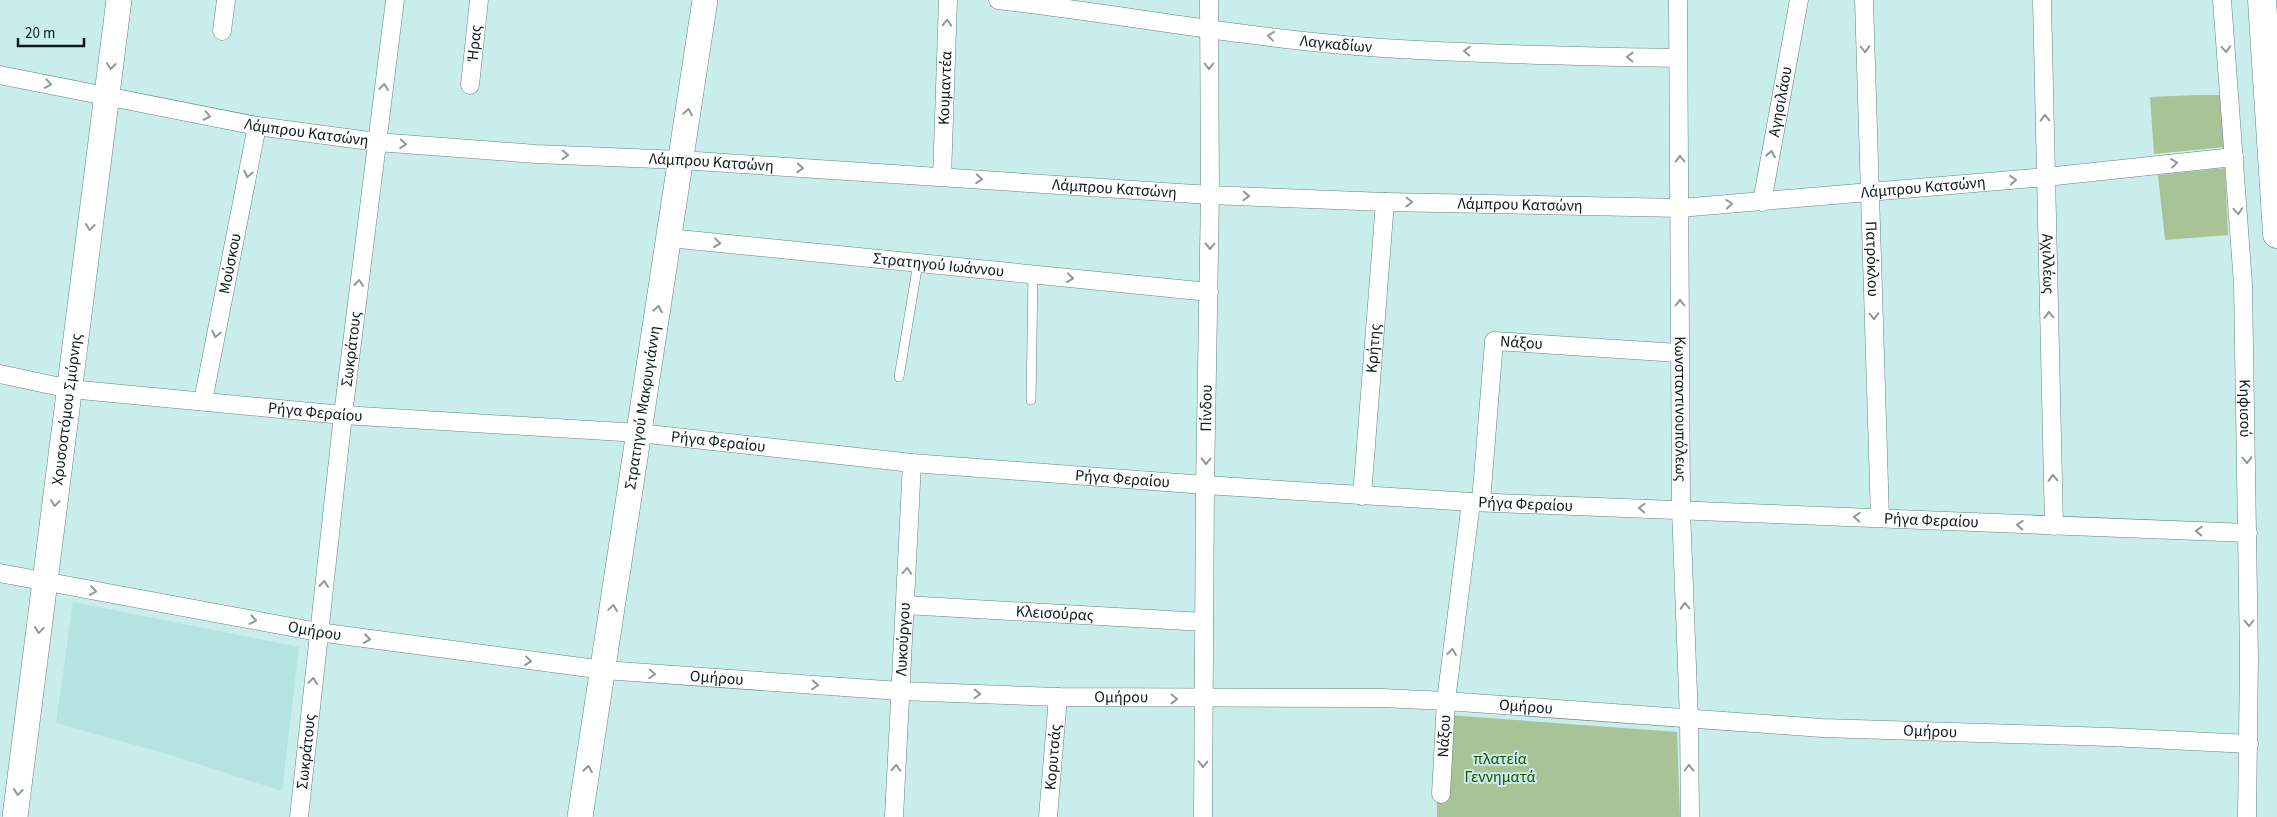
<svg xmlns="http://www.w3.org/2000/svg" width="2277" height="817" font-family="'Source Sans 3',sans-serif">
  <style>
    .built { fill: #b5e3df }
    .green { fill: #a8c395 }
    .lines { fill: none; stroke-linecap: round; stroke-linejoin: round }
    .lane-casing { stroke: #618380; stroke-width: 10 }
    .street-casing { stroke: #618380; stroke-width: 19 }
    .secondary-casing { stroke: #618380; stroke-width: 26 }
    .highway-casing { stroke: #618380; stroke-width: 29 }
    .lane { stroke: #fff; stroke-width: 9 }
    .street { stroke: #fff; stroke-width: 18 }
    .secondary { stroke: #fff; stroke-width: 25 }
    .highway { stroke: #fff; stroke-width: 28 }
    .oneway { stroke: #929898 }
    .labels { text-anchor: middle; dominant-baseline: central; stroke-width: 4; stroke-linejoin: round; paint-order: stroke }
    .street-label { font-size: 16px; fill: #0c1a19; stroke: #c8edea }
    .park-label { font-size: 16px; fill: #274a00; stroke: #c8edea }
  </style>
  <rect width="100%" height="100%" fill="#c8edea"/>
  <path class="built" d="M73,602L299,647L282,791L164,753L56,723Z"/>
  <g class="green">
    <path d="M2197,95H2220L2224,147L2154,154L2150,97Z"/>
    <path d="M2225,168L2228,235L2165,240L2158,175Z"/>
    <path d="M1448,715L1677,732L1680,817H1437V798Z"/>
  </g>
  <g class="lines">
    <g class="lane-casing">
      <g id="lane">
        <path d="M899,377L918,263"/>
        <path d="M1031,400L1033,274"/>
      </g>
    </g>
    <g class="street-casing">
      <g id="street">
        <path id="s1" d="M998,0C1121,14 1245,38 1369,47C1472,54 1575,56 1678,58"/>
        <path id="s2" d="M1678,0L1681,509L1689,719L1690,817"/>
        <path id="s3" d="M1864,0L1880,518"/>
        <path id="s4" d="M2042,0L2054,526"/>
        <path id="s5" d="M2222,0L2243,284L2249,658L2247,817"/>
        <path d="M222,31L226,0"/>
        <path id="s6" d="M0,75L257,126L377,142L536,154L681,160L1210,195L1385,202L1680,208L2046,177L2234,157"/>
        <path id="s7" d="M470,85L479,0"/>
        <path id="s8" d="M942,177L948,0"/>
        <path id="s9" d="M1762,202L1799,0"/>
        <path id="s10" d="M669,238L1209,292"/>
        <path id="s11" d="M0,374L70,389L343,415L639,433L912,463L1205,485L1471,502L2248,533"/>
        <path id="s12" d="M203,401L257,126"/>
        <path id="s13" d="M1362,496L1385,202"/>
        <path id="s14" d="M1481,502L1494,341L1679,353"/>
        <path id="s15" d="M0,573L318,632L604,670L900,691L1058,697L1382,698L1446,701L1822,728L2110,737L2249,744"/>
        <path id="s16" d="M905,605L1204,622"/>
        <path id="s17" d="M1441,794L1446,701L1471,502"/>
        <path id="s18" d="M299,817L343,415L395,0"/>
        <path id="s19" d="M894,817L912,463"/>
        <path id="s20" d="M1048,817L1058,697"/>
        <path id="s21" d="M1203,817L1205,485L1210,195L1209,0"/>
      </g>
    </g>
    <g class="secondary-casing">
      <g id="secondary">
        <path id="s22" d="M15,817L119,0"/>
        <path id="s23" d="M580,817L705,0"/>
      </g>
    </g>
    <g class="highway-casing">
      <path id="highway" d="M2262,0L2277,234"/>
    </g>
    <use href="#lane" class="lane"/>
    <use href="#street" class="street"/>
    <use href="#secondary" class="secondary"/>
    <use href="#highway" class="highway"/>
  </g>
  <defs><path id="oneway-chevron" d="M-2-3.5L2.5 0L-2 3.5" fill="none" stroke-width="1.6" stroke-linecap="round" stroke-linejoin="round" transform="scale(1.25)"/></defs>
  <g class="oneway">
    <use href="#oneway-chevron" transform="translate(947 23) rotate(-88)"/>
    <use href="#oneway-chevron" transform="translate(1271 36) rotate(-173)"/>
    <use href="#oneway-chevron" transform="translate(1865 49) rotate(88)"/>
    <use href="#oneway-chevron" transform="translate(2226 49) rotate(86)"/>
    <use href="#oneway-chevron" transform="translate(1467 51) rotate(-177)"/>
    <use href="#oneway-chevron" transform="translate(1630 57) rotate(-179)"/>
    <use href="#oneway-chevron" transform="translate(111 66) rotate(97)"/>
    <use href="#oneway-chevron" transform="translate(1209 66) rotate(90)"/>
    <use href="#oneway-chevron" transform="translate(48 84) rotate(11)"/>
    <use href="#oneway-chevron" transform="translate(384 87) rotate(-83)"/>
    <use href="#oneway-chevron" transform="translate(688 112) rotate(-81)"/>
    <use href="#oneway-chevron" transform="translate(207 116) rotate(12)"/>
    <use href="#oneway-chevron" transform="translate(2045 118) rotate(-91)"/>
    <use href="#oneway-chevron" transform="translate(403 144) rotate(4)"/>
    <use href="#oneway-chevron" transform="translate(1771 154) rotate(-79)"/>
    <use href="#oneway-chevron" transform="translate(565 155) rotate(2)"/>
    <use href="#oneway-chevron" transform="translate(1680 159) rotate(-91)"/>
    <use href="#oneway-chevron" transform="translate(2174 163) rotate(-7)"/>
    <use href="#oneway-chevron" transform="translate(800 168) rotate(4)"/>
    <use href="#oneway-chevron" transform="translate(248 174) rotate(101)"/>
    <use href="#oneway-chevron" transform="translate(979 179) rotate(4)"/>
    <use href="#oneway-chevron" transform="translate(2013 180) rotate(-5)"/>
    <use href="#oneway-chevron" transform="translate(1246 196) rotate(2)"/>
    <use href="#oneway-chevron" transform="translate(1409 202) rotate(1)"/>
    <use href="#oneway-chevron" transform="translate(1729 204) rotate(-4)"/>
    <use href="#oneway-chevron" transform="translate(2238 211) rotate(86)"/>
    <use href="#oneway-chevron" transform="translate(90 227) rotate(97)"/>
    <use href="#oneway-chevron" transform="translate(717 243) rotate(6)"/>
    <use href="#oneway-chevron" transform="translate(1210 246) rotate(91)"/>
    <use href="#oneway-chevron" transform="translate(1070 278) rotate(6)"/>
    <use href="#oneway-chevron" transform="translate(359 283) rotate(-83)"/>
    <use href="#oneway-chevron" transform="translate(1680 303) rotate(-90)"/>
    <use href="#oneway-chevron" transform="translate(658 309) rotate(-81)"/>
    <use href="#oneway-chevron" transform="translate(2049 315) rotate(-91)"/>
    <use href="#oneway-chevron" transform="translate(1874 316) rotate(88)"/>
    <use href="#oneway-chevron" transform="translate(216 334) rotate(101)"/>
    <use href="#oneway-chevron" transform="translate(2247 460) rotate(89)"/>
    <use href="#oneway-chevron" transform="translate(1206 461) rotate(91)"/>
    <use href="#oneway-chevron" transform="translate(2053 478) rotate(-91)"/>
    <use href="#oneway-chevron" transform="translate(55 503) rotate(97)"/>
    <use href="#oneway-chevron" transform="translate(1642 508) rotate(-178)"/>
    <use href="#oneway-chevron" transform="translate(1857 517) rotate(-177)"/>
    <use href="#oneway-chevron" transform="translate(2020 525) rotate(-177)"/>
    <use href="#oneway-chevron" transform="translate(2199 531) rotate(-178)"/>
    <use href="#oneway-chevron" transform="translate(907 571) rotate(-87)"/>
    <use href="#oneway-chevron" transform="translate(324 584) rotate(-84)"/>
    <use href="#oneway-chevron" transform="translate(93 591) rotate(10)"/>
    <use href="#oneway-chevron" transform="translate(1685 606) rotate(-92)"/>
    <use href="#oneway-chevron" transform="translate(613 608) rotate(-82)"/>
    <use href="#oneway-chevron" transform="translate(253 620) rotate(10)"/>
    <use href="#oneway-chevron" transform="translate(2249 623) rotate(90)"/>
    <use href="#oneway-chevron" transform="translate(39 630) rotate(97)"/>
    <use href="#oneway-chevron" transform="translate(367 639) rotate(8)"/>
    <use href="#oneway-chevron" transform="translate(1452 652) rotate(-83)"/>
    <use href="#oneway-chevron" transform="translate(528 661) rotate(7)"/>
    <use href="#oneway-chevron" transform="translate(652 674) rotate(4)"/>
    <use href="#oneway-chevron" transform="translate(313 681) rotate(-84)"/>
    <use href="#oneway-chevron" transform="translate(815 685) rotate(4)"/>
    <use href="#oneway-chevron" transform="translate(977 694) rotate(2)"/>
    <use href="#oneway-chevron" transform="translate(1174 699) rotate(1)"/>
    <use href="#oneway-chevron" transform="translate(1203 764) rotate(91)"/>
    <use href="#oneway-chevron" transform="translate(896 768) rotate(-87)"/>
    <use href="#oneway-chevron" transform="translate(1689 768) rotate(-90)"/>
    <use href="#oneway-chevron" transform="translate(588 769) rotate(-81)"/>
    <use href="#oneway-chevron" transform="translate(18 792) rotate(97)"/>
  </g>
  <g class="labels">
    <g class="street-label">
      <text stroke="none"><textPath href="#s7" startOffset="42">Ήρας</textPath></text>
      <text stroke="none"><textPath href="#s1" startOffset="341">Λαγκαδίων</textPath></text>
      <text stroke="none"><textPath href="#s8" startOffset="89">Κουμαντέα</textPath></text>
      <text stroke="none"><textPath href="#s9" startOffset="102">Αγησιλάου</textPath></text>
      <text stroke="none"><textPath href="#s6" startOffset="312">Λάμπρου Κατσώνη</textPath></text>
      <text stroke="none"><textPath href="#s6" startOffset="718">Λάμπρου Κατσώνη</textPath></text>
      <text stroke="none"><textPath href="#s6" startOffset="1122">Λάμπρου Κατσώνη</textPath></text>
      <text stroke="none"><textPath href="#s6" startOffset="1932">Λάμπρου Κατσώνη</textPath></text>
      <text stroke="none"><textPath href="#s6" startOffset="1528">Λάμπρου Κατσώνη</textPath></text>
      <text stroke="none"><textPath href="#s3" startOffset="259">Πατρόκλου</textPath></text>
      <text stroke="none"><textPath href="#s4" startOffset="264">Αχιλλέως</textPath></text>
      <text stroke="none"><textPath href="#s12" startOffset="140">Μούσκου</textPath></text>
      <text stroke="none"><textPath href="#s10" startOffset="271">Στρατηγού Ιωάννου</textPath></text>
      <text stroke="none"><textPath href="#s14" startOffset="189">Νάξου</textPath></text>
      <text stroke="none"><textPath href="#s18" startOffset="471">Σωκράτους</textPath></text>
      <text stroke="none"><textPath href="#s13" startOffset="148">Κρήτης</textPath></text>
      <text stroke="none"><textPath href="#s22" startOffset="411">Χρυσοστόμου Σμύρνης</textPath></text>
      <text stroke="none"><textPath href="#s21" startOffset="409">Πίνδου</textPath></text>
      <text stroke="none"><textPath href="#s5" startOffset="409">Κηφισού</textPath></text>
      <text stroke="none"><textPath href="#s23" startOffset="414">Στρατηγού Μακρυγιάννη</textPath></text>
      <text stroke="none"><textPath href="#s2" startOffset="409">Κωνσταντινουπόλεως</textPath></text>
      <text stroke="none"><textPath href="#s11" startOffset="318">Ρήγα Φεραίου</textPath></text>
      <text stroke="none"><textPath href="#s11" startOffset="722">Ρήγα Φεραίου</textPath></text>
      <text stroke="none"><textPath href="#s11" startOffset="1128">Ρήγα Φεραίου</textPath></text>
      <text stroke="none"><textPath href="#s11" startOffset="1532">Ρήγα Φεραίου</textPath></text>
      <text stroke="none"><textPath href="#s11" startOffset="1938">Ρήγα Φεραίου</textPath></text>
      <text stroke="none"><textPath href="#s16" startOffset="150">Κλεισούρας</textPath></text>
      <text stroke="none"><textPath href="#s15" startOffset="320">Ομήρου</textPath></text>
      <text stroke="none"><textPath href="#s19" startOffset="178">Λυκούργου</textPath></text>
      <text stroke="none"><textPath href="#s15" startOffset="725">Ομήρου</textPath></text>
      <text stroke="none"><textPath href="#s15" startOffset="1130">Ομήρου</textPath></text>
      <text stroke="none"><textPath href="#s15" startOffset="1535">Ομήρου</textPath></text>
      <text stroke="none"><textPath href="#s15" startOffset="1940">Ομήρου</textPath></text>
      <text stroke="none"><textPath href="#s17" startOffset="58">Νάξου</textPath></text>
      <text stroke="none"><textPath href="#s18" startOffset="66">Σωκράτους</textPath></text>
      <text stroke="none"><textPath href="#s20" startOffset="60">Κορυτσάς</textPath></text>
    </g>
    <g class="park-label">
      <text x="1500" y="759">πλατεία<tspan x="1500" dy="18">Γεννηματά</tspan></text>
    </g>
  </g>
  <path d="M18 38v8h66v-8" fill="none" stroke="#0c1a19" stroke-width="2.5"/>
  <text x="25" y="38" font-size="15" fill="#0c1a19" stroke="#c8edea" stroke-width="4" paint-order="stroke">20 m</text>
</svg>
